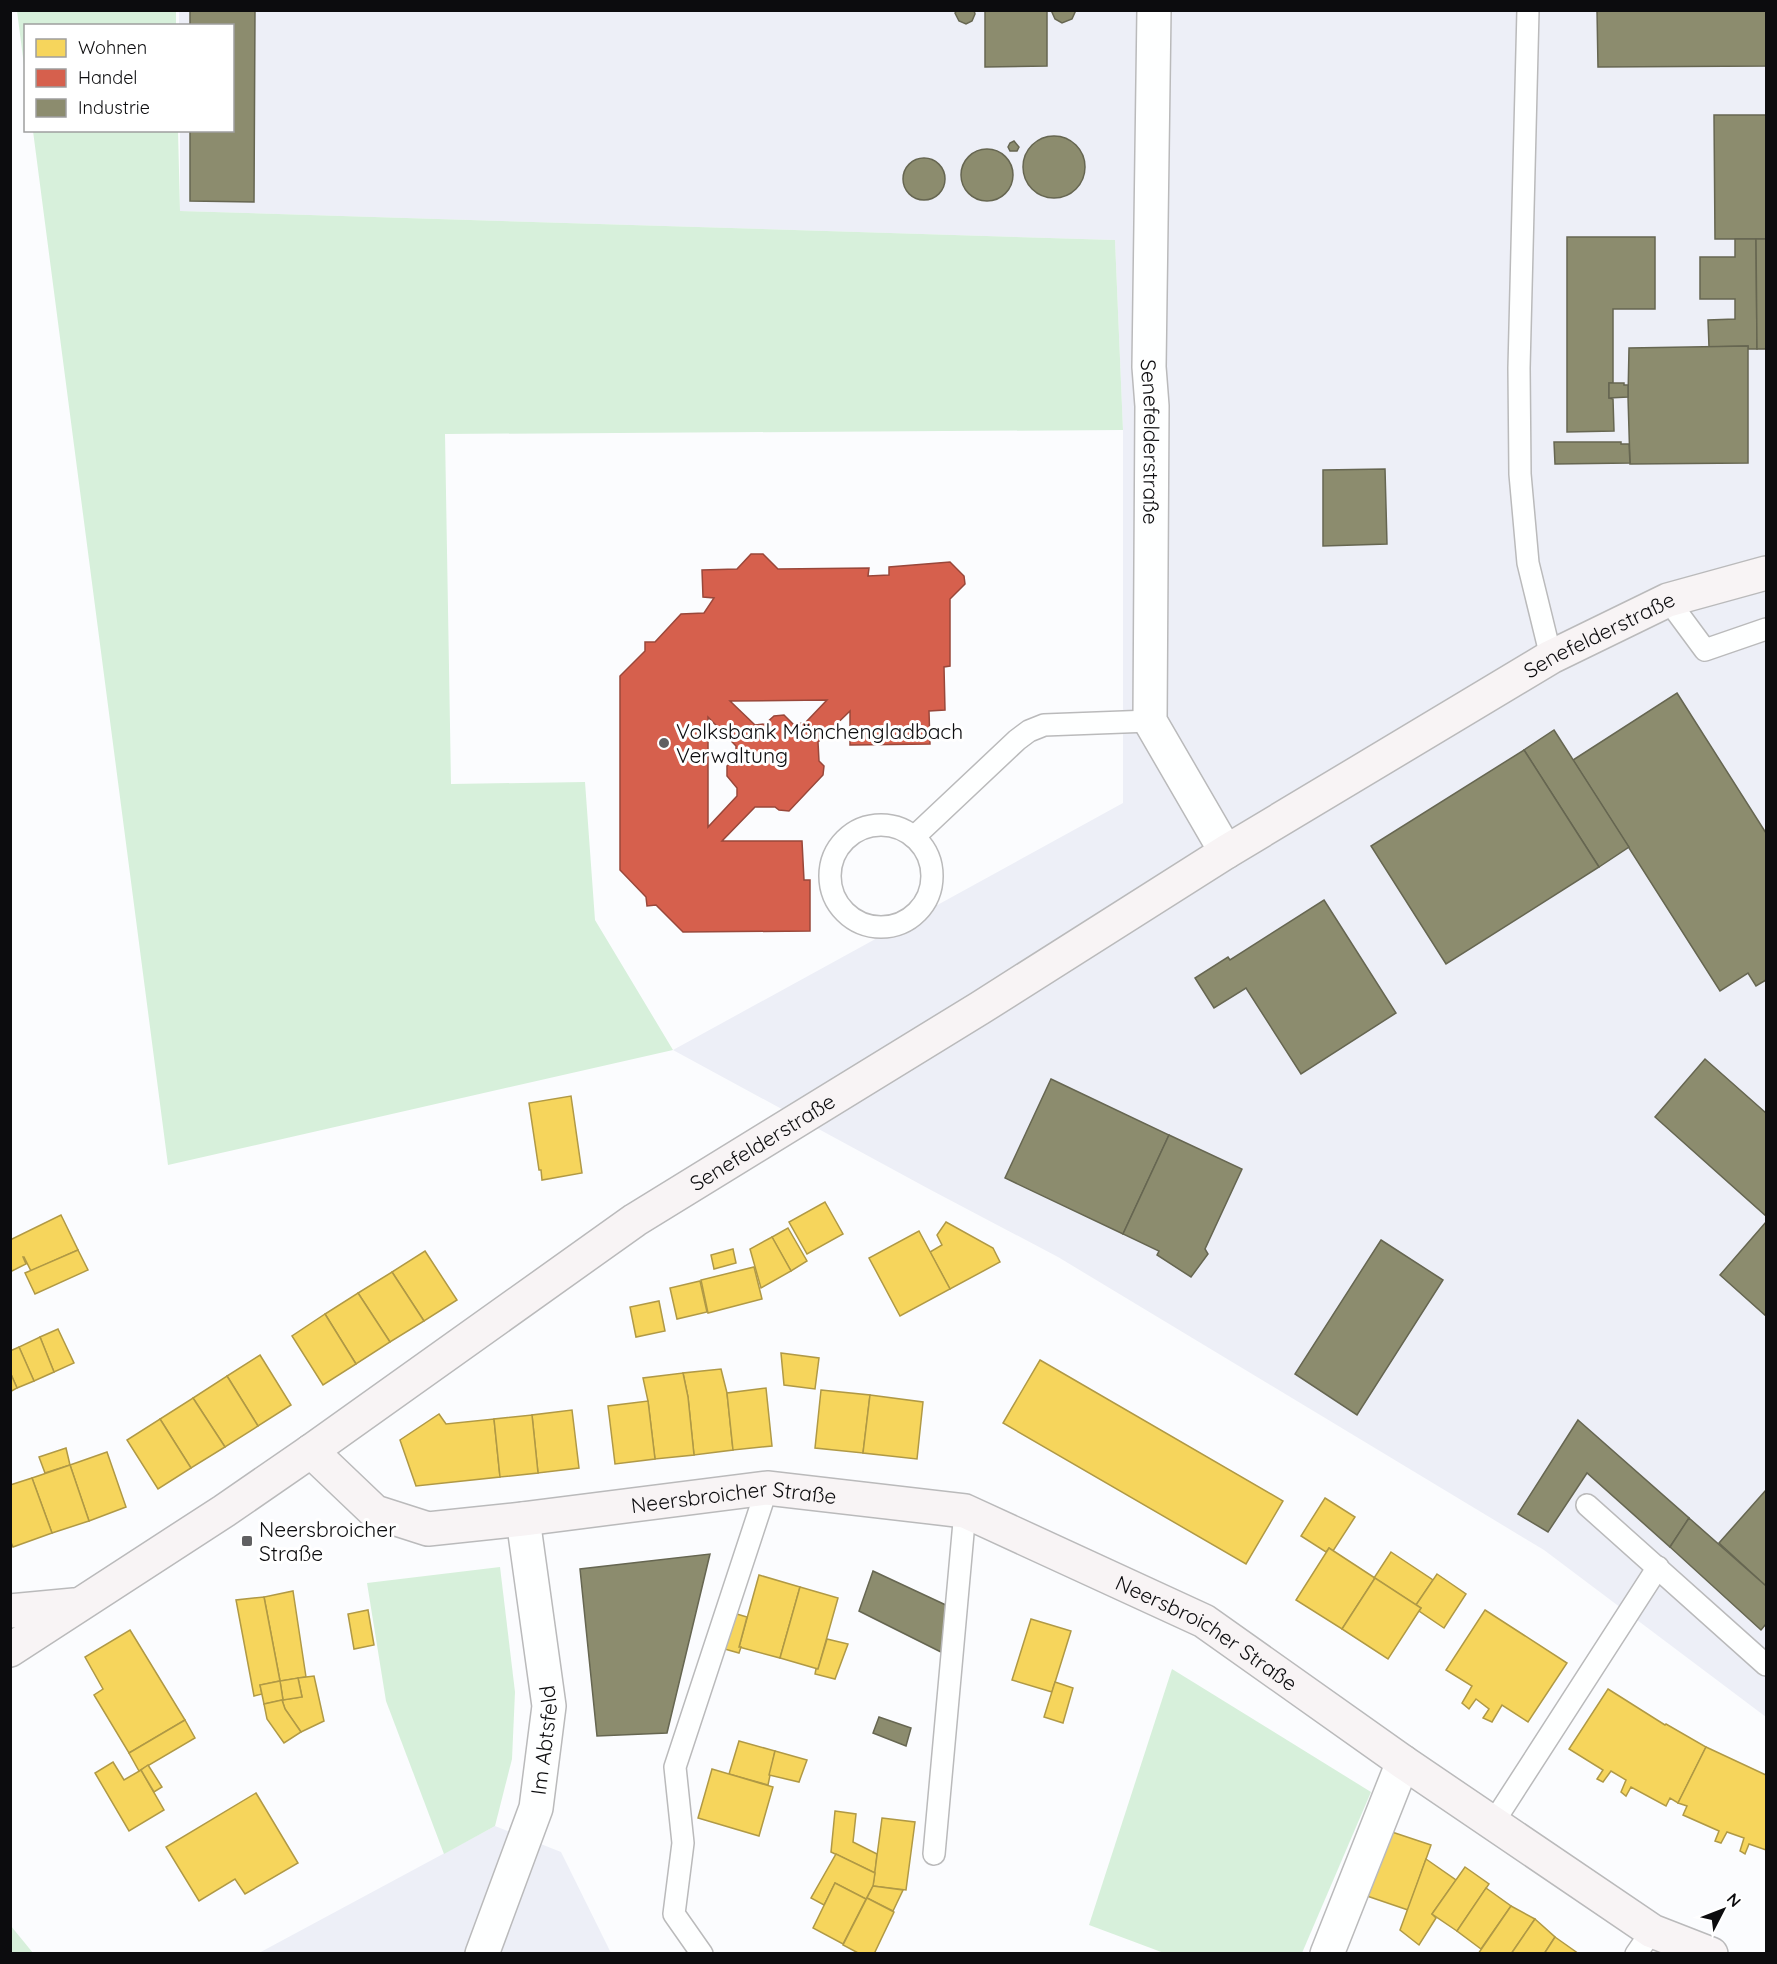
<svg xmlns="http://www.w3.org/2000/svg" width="1777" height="1964" font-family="Quicksand,sans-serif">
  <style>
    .built { fill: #edeff7 }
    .green { fill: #d7f0db }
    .homes { fill: #f6d55c; stroke: #b09945; stroke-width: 1.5 }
    .shops { fill: #d6604d; stroke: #99473a; stroke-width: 1.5; fill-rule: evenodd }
    .industry { fill: #8c8c6e; stroke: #666651; stroke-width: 1.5 }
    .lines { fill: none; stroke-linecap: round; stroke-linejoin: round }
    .lane-casing { stroke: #bababb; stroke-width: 24 }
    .street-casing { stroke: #bababb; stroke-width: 36 }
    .secondary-casing { stroke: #bababb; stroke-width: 36 }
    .lane { stroke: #feffff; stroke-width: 21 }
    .street { stroke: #feffff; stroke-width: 33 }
    .secondary { stroke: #f8f4f5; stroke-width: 33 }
    .poi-dot { fill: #606062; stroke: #fff; stroke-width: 2 }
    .labels { text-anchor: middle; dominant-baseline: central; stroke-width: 6; stroke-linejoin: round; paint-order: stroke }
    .street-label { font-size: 21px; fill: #0c0c0e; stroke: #fff }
    .poi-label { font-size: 21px; fill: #0c0c0e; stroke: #fff; text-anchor: start }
  </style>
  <rect width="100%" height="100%" fill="#fbfcfe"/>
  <g class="built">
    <path d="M179,11H1766V1717L1544,1550L1058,1257L929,1189L673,1050L1123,803V430L1115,240L180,211V131L232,130V26L179,25Z"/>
    <path d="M495,1826L561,1852L611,1953L257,1954Z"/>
  </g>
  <g class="green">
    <path d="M17,11H176V25L26,26L25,73Z"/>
    <path d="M33,131H178L180,211L1115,240L1123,430L445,434L451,784L585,782L595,920L673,1050L168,1165Z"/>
    <path d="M500,1567L515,1692L512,1759L495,1826L444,1854L386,1701L367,1583Z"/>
    <path d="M1172,1669L1371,1792L1302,1953H1164L1089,1925Z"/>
    <path d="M11,1926L33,1953H11Z"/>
  </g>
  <g class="homes">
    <path d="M571,1096L582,1173L542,1180L541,1170H539L529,1103Z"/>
    <path d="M825,1202L843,1234L807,1254L789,1222Z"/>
    <path d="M61,1215L78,1250L31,1271L24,1257H23L26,1264L10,1272V1240Z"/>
    <path d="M946,1222L993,1248L1000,1262L950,1289L930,1252L942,1245L937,1235Z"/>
    <path d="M788,1228L807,1261L791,1271L772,1237Z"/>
    <path d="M919,1231L950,1289L900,1316L869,1258Z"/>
    <path d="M772,1237L791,1271L761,1288L750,1249Z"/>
    <path d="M733,1249L736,1263L714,1269L711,1255Z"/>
    <path d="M78,1250L88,1270L35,1294L25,1273Z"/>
    <path d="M425,1251L457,1300L424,1321L392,1272Z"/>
    <path d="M754,1267L762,1299L708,1313L701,1280Z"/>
    <path d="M392,1272L424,1321L390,1342L358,1293Z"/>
    <path d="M700,1281L707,1312L677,1319L670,1288Z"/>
    <path d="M358,1293L390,1342L356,1364L325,1314Z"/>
    <path d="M659,1301L665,1331L636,1337L630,1307Z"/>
    <path d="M325,1314L356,1364L323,1385L292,1336Z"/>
    <path d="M58,1329L74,1363L54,1372L40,1337Z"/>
    <path d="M40,1337L54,1372L34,1381L19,1347Z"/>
    <path d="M19,1347L34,1381L17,1388L10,1372V1351Z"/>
    <path d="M781,1353L819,1358L815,1389L784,1385Z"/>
    <path d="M260,1355L291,1405L258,1426L227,1376Z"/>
    <path d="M1040,1360L1283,1501L1246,1564L1003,1423Z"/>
    <path d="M721,1369L727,1393L733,1450L694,1455L688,1397L683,1373Z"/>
    <path d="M10,1372L17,1388L10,1392Z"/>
    <path d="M683,1373L688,1397L694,1455L655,1459L648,1401L643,1378Z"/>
    <path d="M227,1376L258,1426L225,1447L193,1398Z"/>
    <path d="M766,1388L772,1446L733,1450L727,1393Z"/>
    <path d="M821,1390L870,1395L863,1453L815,1448Z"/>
    <path d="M870,1395L923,1402L917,1459L863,1453Z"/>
    <path d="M193,1398L225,1447L191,1468L160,1419Z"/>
    <path d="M648,1401L655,1459L615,1464L608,1406Z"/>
    <path d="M572,1410L579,1468L538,1473L532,1415Z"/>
    <path d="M439,1414L446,1424L494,1419L500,1477L416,1486L400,1440Z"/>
    <path d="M532,1415L538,1473L500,1477L494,1419Z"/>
    <path d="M160,1419L191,1468L158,1489L127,1440Z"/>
    <path d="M66,1448L70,1465L45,1473L39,1457Z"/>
    <path d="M107,1452L126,1507L89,1521L70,1465Z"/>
    <path d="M70,1465L89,1521L52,1533L32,1478Z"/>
    <path d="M32,1478L52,1533L13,1547L10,1540V1485Z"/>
    <path d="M1325,1498L1355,1517L1333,1551L1329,1548L1326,1552L1301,1536Z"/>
    <path d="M1329,1548L1375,1578L1342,1629L1296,1600Z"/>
    <path d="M1391,1552L1433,1580L1416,1605L1374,1578Z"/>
    <path d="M1437,1574L1466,1594L1444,1628L1419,1611L1421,1608L1416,1605Z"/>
    <path d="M759,1575L800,1587L780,1658L739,1647Z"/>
    <path d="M1375,1578L1421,1608L1388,1659L1342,1629Z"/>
    <path d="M800,1587L838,1598L818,1669L780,1658Z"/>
    <path d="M293,1591L306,1677L280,1681L264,1597Z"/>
    <path d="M264,1597L280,1681L260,1685L262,1694L254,1696L236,1600Z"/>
    <path d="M368,1610L374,1645L354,1649L348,1614Z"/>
    <path d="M1485,1610L1567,1663L1528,1722L1502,1705L1492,1722L1483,1718L1489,1709L1476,1699L1469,1709L1462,1703L1472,1686L1446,1670Z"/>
    <path d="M730,1612L747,1617L739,1647H741L739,1653L721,1648Z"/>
    <path d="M1031,1619L1071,1631L1052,1692L1012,1680Z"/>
    <path d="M130,1630L185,1720L129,1753L94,1695L103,1689L85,1657Z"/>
    <path d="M827,1639L848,1644L835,1679L815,1674L816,1669H818Z"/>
    <path d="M314,1676L324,1721L301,1732L285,1709L282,1700L302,1697L298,1678Z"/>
    <path d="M298,1678L302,1697L283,1700L280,1681Z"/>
    <path d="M280,1681L283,1700L264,1704L260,1685Z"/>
    <path d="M1055,1682L1073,1688L1063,1723L1044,1717Z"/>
    <path d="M1608,1689L1665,1725L1666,1724L1706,1747L1678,1803L1670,1798L1666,1806L1631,1787L1626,1796L1621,1792L1626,1780L1611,1771L1603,1782L1597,1779L1603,1770L1569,1749Z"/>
    <path d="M282,1700L285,1709L301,1732L284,1743L267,1719L264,1704Z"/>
    <path d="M185,1720L195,1738L139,1771L129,1753Z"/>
    <path d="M739,1741L775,1751L768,1785L729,1774Z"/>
    <path d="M1706,1747L1766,1775V1850L1749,1844L1745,1854L1740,1851L1744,1838L1727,1832L1721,1843L1715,1841L1719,1831L1683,1815L1687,1806L1678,1803Z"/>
    <path d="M775,1751L807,1760L799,1782L769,1775Z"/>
    <path d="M113,1762L124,1780L141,1770L164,1810L129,1831L95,1773Z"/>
    <path d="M148,1765L162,1787L154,1792L141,1770Z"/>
    <path d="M712,1769L773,1787L759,1836L698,1818Z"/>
    <path d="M256,1793L298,1863L245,1894L235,1879L199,1901L166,1847Z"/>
    <path d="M835,1811L856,1814L853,1842L877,1854L875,1873L831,1852Z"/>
    <path d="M882,1818L915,1822L906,1890L873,1886Z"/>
    <path d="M1386,1830L1431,1845L1408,1910L1364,1895Z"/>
    <path d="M836,1854L875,1873L873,1886L866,1899L835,1883L824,1905L811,1898Z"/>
    <path d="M1426,1859L1456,1880L1432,1914L1436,1918L1419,1945L1400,1930Z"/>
    <path d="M1465,1867L1489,1884L1457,1931L1432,1914Z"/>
    <path d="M835,1883L866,1899L843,1944L813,1928Z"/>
    <path d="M873,1886L903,1890L893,1911L867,1898Z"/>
    <path d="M1486,1888L1511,1906L1481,1949L1457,1931Z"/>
    <path d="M867,1898L894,1912L874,1954H860L843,1945Z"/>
    <path d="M1511,1906L1535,1919L1511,1954H1478Z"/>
    <path d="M1535,1919L1555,1937L1544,1954H1511Z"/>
    <path d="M1555,1937L1579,1954H1544Z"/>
  </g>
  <path class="shops" d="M751,554H763L778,569L869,568L868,576L889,575V567L950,562L964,576L965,584L950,599V666L944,667L945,710L929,711L930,744L850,745V711L818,742L819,761L824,766L823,775L789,811L779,810L775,807H755L722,841H802L804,880H810V931L683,932L656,905L647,906L646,897L620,870V676L645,651V642H655L681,614L704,613L714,598L703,597L702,570L737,569ZM827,700L805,723L793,724L784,715L774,716L765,724L755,725L730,701ZM708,717L736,746V757L727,766V776L737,788V796L708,827Z"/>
  <g class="industry">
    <path d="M190,10H255L254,202L190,201V130H232V26H190Z"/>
    <path d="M957,10H974L975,14L972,21L966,24L959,21L955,13Z"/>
    <path d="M985,10H1047V66L985,67Z"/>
    <path d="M1051,10H1076L1072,19L1062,23L1055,19Z"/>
    <path d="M1597,10H1766V66L1598,67Z"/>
    <path d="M1714,115H1766V239H1715Z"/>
    <circle cx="1054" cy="167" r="31"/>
    <path d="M1014,141L1019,147L1017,151H1010L1008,147L1010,143Z"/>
    <circle cx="987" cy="175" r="26"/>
    <circle cx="924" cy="179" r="21"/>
    <path d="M1567,237H1655V309H1613V383H1609V398L1613,399L1614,431L1567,432Z"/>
    <path d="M1735,239H1756L1757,349H1748V346L1709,347L1708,320L1735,319V299H1700V257H1735Z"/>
    <path d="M1756,239H1766V349H1757Z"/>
    <path d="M1748,346V463L1630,464L1628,397L1629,348Z"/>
    <path d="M1609,383H1624V385H1628V397L1609,398Z"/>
    <path d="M1554,442H1621V444H1629L1630,463L1555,464Z"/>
    <path d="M1385,469L1387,544L1323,546V470Z"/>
    <path d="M1677,693L1766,833V980L1756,986L1748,973L1720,991L1573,760Z"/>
    <path d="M1554,730L1629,847L1599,867L1524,750Z"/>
    <path d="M1524,750L1599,867L1446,964L1371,846Z"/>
    <path d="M1324,900L1396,1013L1301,1074L1246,988L1214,1008L1195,978L1228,957L1230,960Z"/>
    <path d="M1705,1059L1766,1113V1216L1655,1117Z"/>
    <path d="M1051,1079L1169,1135L1123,1234L1005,1178Z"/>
    <path d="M1169,1135L1242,1169L1205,1249L1208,1254L1191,1277L1157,1255L1159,1251L1123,1234Z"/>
    <path d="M1766,1222V1316L1720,1275Z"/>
    <path d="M1381,1240L1443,1280L1357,1415L1295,1374Z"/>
    <path d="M1578,1420L1689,1518L1670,1547L1587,1473L1548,1532L1518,1514Z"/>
    <path d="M1766,1490V1586L1719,1543Z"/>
    <path d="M1689,1518L1766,1586V1624L1761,1630L1670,1547Z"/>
    <path d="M710,1554L667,1733L597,1736L580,1569Z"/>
    <path d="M873,1571L948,1606L943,1653L859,1611Z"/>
    <path d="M879,1717L911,1728L906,1746L873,1733Z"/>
  </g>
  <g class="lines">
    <g class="lane-casing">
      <g id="lane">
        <path d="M1528,10L1519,368L1520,474L1528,563L1551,657"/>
        <path d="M1668,600L1705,650L1766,629"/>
        <circle cx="881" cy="876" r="51"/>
        <path d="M914,837L1017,740L1029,731L1044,725L1150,721"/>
        <path d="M1587,1505L1766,1665"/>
        <path d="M1493,1823L1658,1567"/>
        <path d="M934,1854L965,1511"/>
        <path d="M702,1954L674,1914L683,1843L675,1767L767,1488"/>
        <path d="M1636,1954L1652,1931"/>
      </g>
    </g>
    <g class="street-casing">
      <g id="street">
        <path id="s1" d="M1154,10L1149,367L1152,406L1150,721L1226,852"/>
        <path id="s2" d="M482,1954L536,1808L549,1706L523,1519"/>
        <path d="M1327,1954L1403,1762"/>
      </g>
    </g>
    <g class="secondary-casing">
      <g id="secondary">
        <path id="s3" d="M311,1451L375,1512L428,1529L523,1519L767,1488L965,1511L1204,1621L1403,1762L1652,1931L1711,1954"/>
        <path d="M10,1611L74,1605"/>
        <path id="s4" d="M10,1650L224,1511L311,1451L635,1220L980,1008L1226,852L1551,657L1668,600L1766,573"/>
      </g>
    </g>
    <use href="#lane" class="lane"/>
    <use href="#street" class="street"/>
    <use href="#secondary" class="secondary"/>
  </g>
  <g class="poi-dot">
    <circle cx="664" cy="743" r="6"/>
    <rect x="241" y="1535" width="12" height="12" rx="3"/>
  </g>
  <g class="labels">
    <g class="street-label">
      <text stroke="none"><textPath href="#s1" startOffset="432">Senefelderstraße</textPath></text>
      <text stroke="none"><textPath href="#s4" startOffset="1887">Senefelderstraße</textPath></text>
      <text stroke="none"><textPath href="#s4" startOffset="908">Senefelderstraße</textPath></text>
      <text stroke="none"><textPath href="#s3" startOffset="452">Neersbroicher Straße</textPath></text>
      <text stroke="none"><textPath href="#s3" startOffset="956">Neersbroicher Straße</textPath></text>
      <text stroke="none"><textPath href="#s2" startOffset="224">Im Abtsfeld</textPath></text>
    </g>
    <g class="poi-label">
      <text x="676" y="731">Volksbank Mönchengladbach<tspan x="676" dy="24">Verwaltung</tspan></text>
      <text x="259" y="1529">Neersbroicher<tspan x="259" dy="24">Straße</tspan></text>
    </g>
  </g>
  <rect width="1777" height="1964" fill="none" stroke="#0c0c0e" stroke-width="24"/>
  <rect x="24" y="24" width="210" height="108" fill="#ffffff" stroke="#9e9e9f" stroke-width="1.5"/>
  <rect x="36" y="39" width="30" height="18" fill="#f6d55c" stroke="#9e9e9f" stroke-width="1.5"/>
  <text x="78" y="54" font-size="18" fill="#0c0c0e">Wohnen</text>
  <rect x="36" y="69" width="30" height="18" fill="#d6604d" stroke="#9e9e9f" stroke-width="1.5"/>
  <text x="78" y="84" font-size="18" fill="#0c0c0e">Handel</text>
  <rect x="36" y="99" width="30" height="18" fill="#8c8c6e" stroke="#9e9e9f" stroke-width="1.5"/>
  <text x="78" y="114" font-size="18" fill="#0c0c0e">Industrie</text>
  <g transform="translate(1723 1910) rotate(48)" stroke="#ffffff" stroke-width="4.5" paint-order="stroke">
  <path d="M0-4.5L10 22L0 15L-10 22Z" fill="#0c0c0e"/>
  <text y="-9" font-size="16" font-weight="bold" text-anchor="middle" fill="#0c0c0e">N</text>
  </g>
</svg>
